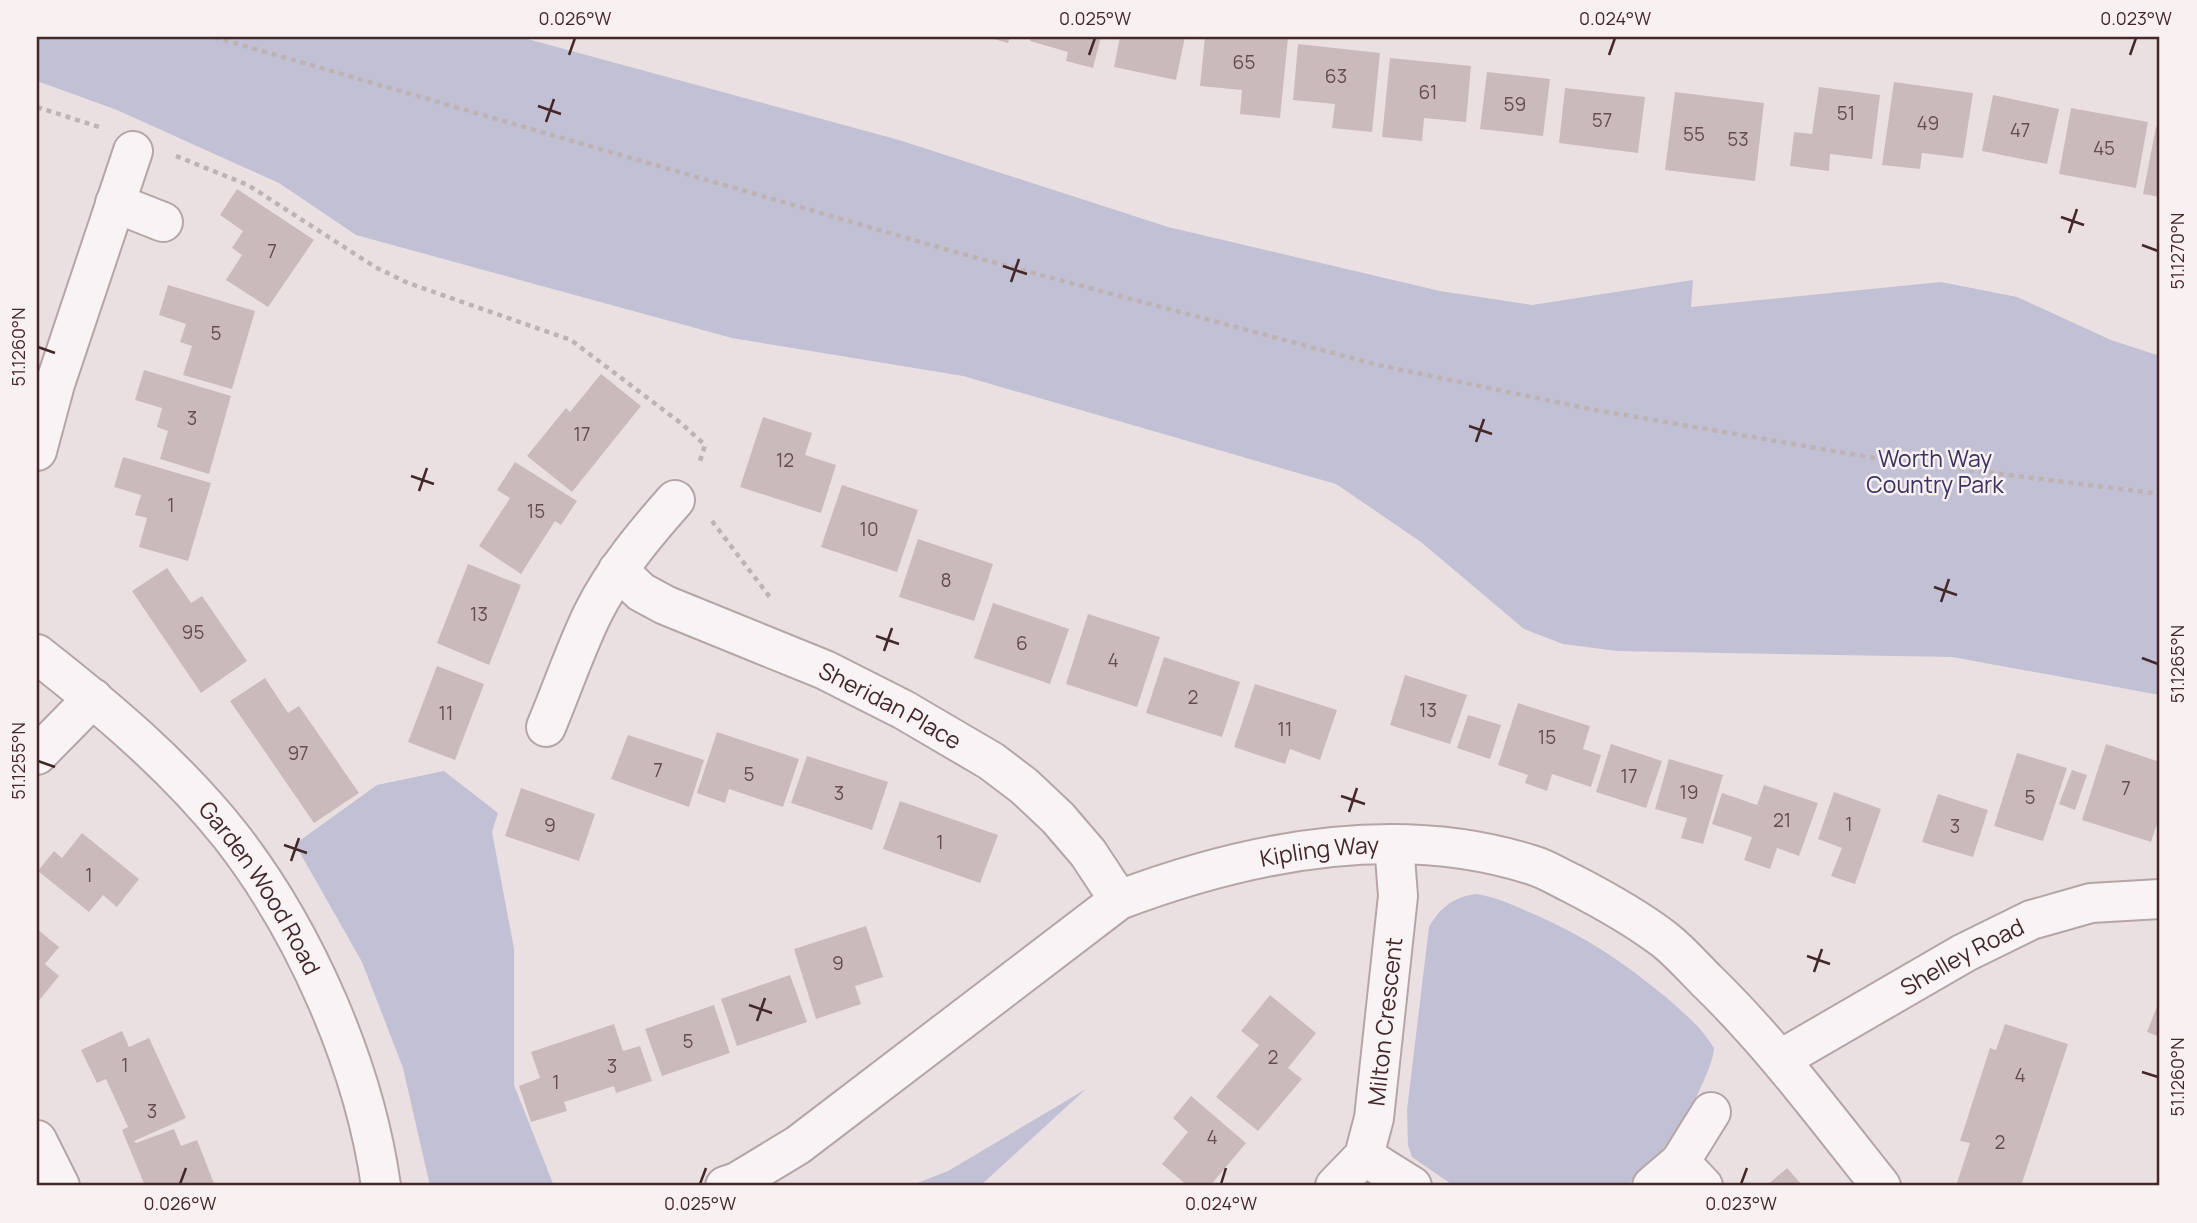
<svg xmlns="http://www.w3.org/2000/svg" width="2197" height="1223" font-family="Manrope,sans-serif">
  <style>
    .green { fill: #c2c0d5 }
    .building { fill: #cbbabb }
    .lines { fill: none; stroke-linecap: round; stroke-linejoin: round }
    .minor-casing { stroke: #b6a5a6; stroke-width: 42 }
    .path { stroke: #beb2b3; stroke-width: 4.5; stroke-dasharray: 5 5; stroke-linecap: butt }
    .minor { stroke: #f8f3f4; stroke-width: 38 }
    .ticks { fill: none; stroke: #442728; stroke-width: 2.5 }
    .labels { text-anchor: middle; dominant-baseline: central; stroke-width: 5; stroke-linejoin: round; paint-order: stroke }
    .number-label { font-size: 19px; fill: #664c4d }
    .park-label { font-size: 23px; fill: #393361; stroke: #f8f0f1 }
    .street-label { font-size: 23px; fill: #442728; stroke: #f8f0f1 }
    .neatline { fill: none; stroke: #442728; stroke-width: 2.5 }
    .ticks-label { font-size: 18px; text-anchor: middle; fill: #442728 }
  </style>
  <rect width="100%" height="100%" fill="#ebe0e1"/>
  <g class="green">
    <path d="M37,37H520L899,140L1168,227L1440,291L1532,305L1693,280L1691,307L1941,282L2017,297L2111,340L2160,356V695L1952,657L1617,651L1563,644L1524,629L1421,542L1336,484L963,376L732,338L356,235L279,183L117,110L37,81Z"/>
    <path d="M444,771L498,813L492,832L514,949V1085L554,1186H430L403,1068L362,962L295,844L377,785Z"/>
    <path d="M1476,894C1496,897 1513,905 1531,913C1585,936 1622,961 1667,998C1685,1014 1702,1028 1714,1048C1713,1060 1708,1070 1704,1080C1686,1122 1661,1157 1626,1186H1454L1412,1157L1408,1145L1407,1110L1429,927C1440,908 1453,897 1476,894Z"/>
    <path d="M1086,1089L980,1186H910L948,1171Z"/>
  </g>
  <g class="building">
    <path d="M987,37H1010L1008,43Z"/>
    <path d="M1031,37H1101L1093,68L1066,61L1068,52L1030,41Z"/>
    <path d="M1120,37H1185L1176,80L1114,67Z"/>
    <path d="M1205,37L1288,38L1280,118L1240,114L1242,90L1200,86Z"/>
    <path d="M1298,44L1380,53L1372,132L1332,128L1335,104L1293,100Z"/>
    <path d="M1390,58L1471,66L1466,122L1424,118L1422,141L1382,137Z"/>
    <path d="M1487,72L1550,79L1543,136L1480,129Z"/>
    <path d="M1894,82L1973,93L1963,158L1922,153L1920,169L1882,165Z"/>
    <path d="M1819,87L1880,95L1872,159L1830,154L1829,171L1790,166L1794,132L1812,134Z"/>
    <path d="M1565,88L1645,97L1638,153L1559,143Z"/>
    <path d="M1675,92L1764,103L1755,181L1665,170Z"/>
    <path d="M1993,95L2059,109L2047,164L1982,151Z"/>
    <path d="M2071,108L2148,122L2136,188L2059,174Z"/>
    <path d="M2156,127L2160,128V197L2143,194Z"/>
    <path d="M237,189L314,240L268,307L226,280L242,255L232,248L243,231L220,215Z"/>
    <path d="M168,285L255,311L232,389L183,375L192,346L180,342L186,324L159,315Z"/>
    <path d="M144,370L231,396L209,474L160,459L168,431L157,427L162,408L135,400Z"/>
    <path d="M601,374L641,406L572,492L527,456L566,408L570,412Z"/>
    <path d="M763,417L812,433L805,455L836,465L821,513L740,487Z"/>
    <path d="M123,457L211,483L188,561L139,547L147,518L135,515L141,495L114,487Z"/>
    <path d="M515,462L577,501L561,525L555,521L521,574L479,546L510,498L497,490Z"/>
    <path d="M842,485L918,510L897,572L821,547Z"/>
    <path d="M918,539L993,564L974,621L899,597Z"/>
    <path d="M468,564L521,585L489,665L437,643Z"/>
    <path d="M167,568L191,603L202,596L247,661L201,693L132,591Z"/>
    <path d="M993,603L1069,629L1050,684L974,658Z"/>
    <path d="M1088,614L1160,637L1137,707L1066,684Z"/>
    <path d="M1164,657L1240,682L1222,737L1146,713Z"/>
    <path d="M437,666L484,684L455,760L408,742Z"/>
    <path d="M1405,675L1467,695L1450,744L1390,725Z"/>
    <path d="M265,678L288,713L299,706L359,793L314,823L230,701Z"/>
    <path d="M1255,684L1337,710L1320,760L1290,749L1285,764L1234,747Z"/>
    <path d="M1518,703L1590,726L1583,749L1601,755L1591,787L1552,774L1547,791L1525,783L1528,775L1498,765Z"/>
    <path d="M1468,715L1501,725L1490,759L1457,748Z"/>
    <path d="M717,732L799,759L783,807L729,789L725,803L697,793Z"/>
    <path d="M628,735L704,760L689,807L611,779Z"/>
    <path d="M1611,744L1662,761L1646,808L1596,792Z"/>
    <path d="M2106,744L2160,762V814L2151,842L2082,820Z"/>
    <path d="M2017,753L2067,768L2043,841L1994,826Z"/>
    <path d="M807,756L888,782L872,830L791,803Z"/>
    <path d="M1669,759L1723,775L1703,844L1681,838L1687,818L1655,809Z"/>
    <path d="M2072,770L2087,775L2075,810L2059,804Z"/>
    <path d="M1764,785L1818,803L1799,856L1777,848L1770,869L1744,860L1752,837L1712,824L1722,793L1757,805Z"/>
    <path d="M521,788L595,814L579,861L505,836Z"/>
    <path d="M1834,792L1881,809L1855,884L1831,876L1842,848L1818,839Z"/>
    <path d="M1938,794L1988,810L1973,857L1922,842Z"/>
    <path d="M900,801L998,835L980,883L883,849Z"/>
    <path d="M82,833L139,879L117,907L103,895L89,912L38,871L54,851L62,858Z"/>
    <path d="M866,926L883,977L855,986L861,1004L816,1019L794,949Z"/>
    <path d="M37,929L59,947L45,964L59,976L37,1003Z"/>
    <path d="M790,975L807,1022L737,1046L721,999Z"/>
    <path d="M1270,995L1316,1033L1288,1068L1302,1079L1258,1131L1216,1097L1259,1045L1241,1031Z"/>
    <path d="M2160,999V1037L2147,1032Z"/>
    <path d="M714,1005L730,1053L662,1076L645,1029Z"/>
    <path d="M614,1024L623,1051L640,1046L652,1081L616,1093L614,1086L564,1102L567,1111L531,1122L519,1086L540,1078L531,1052Z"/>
    <path d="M2005,1024L2068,1044L2021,1186H1956L1970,1143L1960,1141L1990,1048L1996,1050Z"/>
    <path d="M122,1031L129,1047L149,1038L186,1118L134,1141L136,1143L174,1129L181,1146L197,1140L215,1186H145L122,1130L128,1127L106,1079L97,1083L81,1050Z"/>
    <path d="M1191,1096L1246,1143L1210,1186H1188L1162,1164L1188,1132L1173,1118Z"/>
    <path d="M1787,1168L1803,1186H1766Z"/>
  </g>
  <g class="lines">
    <g class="minor-casing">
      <g id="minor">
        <path d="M115,203L163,222"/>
        <path d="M37,451L55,384L133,151"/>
        <path id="s1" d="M618,570L641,592L665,605L825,670L904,710L991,761L1024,786L1058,818L1088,853L1119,900"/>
        <path id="s2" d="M37,654C106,708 175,766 230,835C305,931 364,1065 381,1186"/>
        <path d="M546,727C562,689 575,650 593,613C614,571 645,534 675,500"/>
        <path d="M37,755L93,698"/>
        <path id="s3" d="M1781,1059L1964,953L2031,920L2091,903L2160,899"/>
        <path d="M37,1140L60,1186"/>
        <path d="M1364,1156L1412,1186"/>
        <path d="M1680,1162L1703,1186"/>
        <path id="s4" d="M725,1186L737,1182L798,1145L1119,900C1249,851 1397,822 1532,865C1546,869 1558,877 1571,883C1604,900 1635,917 1665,940C1680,952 1693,967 1707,981C1772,1044 1825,1116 1881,1186"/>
        <path id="s5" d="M1335,1186L1364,1156L1374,1118L1398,896L1394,844"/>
        <path d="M1652,1186L1680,1162L1711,1112"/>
      </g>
    </g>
    <g class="path">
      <path d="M214,37L955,252L1378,365L1590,409L1875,458L2160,494"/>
      <path d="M37,107L99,127"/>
      <path d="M176,156L248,185L375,267L408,283L571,340L682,424L705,445L699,464"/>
      <path d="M712,521L772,600"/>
    </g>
    <use href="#minor" class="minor"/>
  </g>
  <path class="ticks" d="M569,55L575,38M1089,55L1095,38M1609,55L1615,38M2130,55L2136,38M538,106L561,114M546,122L554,99M2061,217L2084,225M2069,233L2077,209M2142,245L2158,251M1003,266L1027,274M1011,282L1019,259M38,347L55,353M1469,426L1492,434M1476,442L1484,419M411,476L434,484M419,491L427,468M1934,587L1957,595M1941,602L1949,579M876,636L899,644M884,651L892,628M2142,658L2158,664M38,761L55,767M1341,796L1365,804M1349,812L1357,788M284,845L307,853M291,861L299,838M1807,956L1830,964M1814,972L1822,949M749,1005L772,1013M757,1021L765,998M2142,1072L2158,1077M180,1184L186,1168M700,1184L706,1168M1221,1184L1226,1168M1741,1184L1747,1168"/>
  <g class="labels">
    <g class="number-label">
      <text x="1244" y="62">65</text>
      <text x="1336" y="76">63</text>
      <text x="1428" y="92">61</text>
      <text x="1515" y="104">59</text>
      <text x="1846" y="113">51</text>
      <text x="1602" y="120">57</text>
      <text x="1928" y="123">49</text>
      <text x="2020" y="130">47</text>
      <text x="1694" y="134">55</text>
      <text x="1738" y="139">53</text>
      <text x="2104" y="148">45</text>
      <text x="272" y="251">7</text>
      <text x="216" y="333">5</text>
      <text x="192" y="418">3</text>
      <text x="582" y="434">17</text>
      <text x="785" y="460">12</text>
      <text x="171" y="505">1</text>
      <text x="536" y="511">15</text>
      <text x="869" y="529">10</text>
      <text x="946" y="580">8</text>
      <text x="479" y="614">13</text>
      <text x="193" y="632">95</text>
      <text x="1022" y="643">6</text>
      <text x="1113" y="660">4</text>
      <text x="1193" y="697">2</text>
      <text x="1428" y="710">13</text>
      <text x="446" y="713">11</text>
      <text x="1285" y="729">11</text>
      <text x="1547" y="737">15</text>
      <text x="298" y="753">97</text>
      <text x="658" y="770">7</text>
      <text x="749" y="774">5</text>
      <text x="1629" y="776">17</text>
      <text x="2126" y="788">7</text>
      <text x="1689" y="792">19</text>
      <text x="839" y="793">3</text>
      <text x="2030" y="797">5</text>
      <text x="1782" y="820">21</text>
      <text x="1849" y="824">1</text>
      <text x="550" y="825">9</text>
      <text x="1955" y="826">3</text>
      <text x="940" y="842">1</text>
      <text x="89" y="875">1</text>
      <text x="838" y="963">9</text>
      <text x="688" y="1041">5</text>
      <text x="1273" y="1057">2</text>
      <text x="125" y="1065">1</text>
      <text x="612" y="1066">3</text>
      <text x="2020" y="1075">4</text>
      <text x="556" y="1082">1</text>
      <text x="152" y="1111">3</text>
      <text x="1212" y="1137">4</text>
      <text x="2000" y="1142">2</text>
    </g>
    <g class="park-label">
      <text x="1935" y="458">Worth Way<tspan x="1935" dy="26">Country Park</tspan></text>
    </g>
    <g class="street-label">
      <text stroke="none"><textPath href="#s1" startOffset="306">Sheridan Place</textPath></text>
      <text stroke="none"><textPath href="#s4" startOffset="695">Kipling Way</textPath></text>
      <text stroke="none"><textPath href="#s2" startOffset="326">Garden Wood Road</textPath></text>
      <text stroke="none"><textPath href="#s3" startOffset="208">Shelley Road</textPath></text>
      <text stroke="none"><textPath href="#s5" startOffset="178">Milton Crescent</textPath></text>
    </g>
  </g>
  <rect width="2197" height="1223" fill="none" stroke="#f8f0f1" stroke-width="77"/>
  <rect x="38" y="38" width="2120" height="1146" class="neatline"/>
  <g class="ticks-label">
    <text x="575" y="25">0.026°W</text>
    <text x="1095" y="25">0.025°W</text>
    <text x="1615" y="25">0.024°W</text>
    <text x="2136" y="25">0.023°W</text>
    <text transform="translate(2178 251) rotate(-90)" y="6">51.1270°N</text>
    <text transform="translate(19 347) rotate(-90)" y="6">51.1260°N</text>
    <text transform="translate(2178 664) rotate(-90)" y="6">51.1265°N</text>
    <text transform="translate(19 761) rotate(-90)" y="6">51.1255°N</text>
    <text transform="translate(2178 1077) rotate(-90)" y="6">51.1260°N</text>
    <text x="180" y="1210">0.026°W</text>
    <text x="700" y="1210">0.025°W</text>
    <text x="1221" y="1210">0.024°W</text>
    <text x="1741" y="1210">0.023°W</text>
  </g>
</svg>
